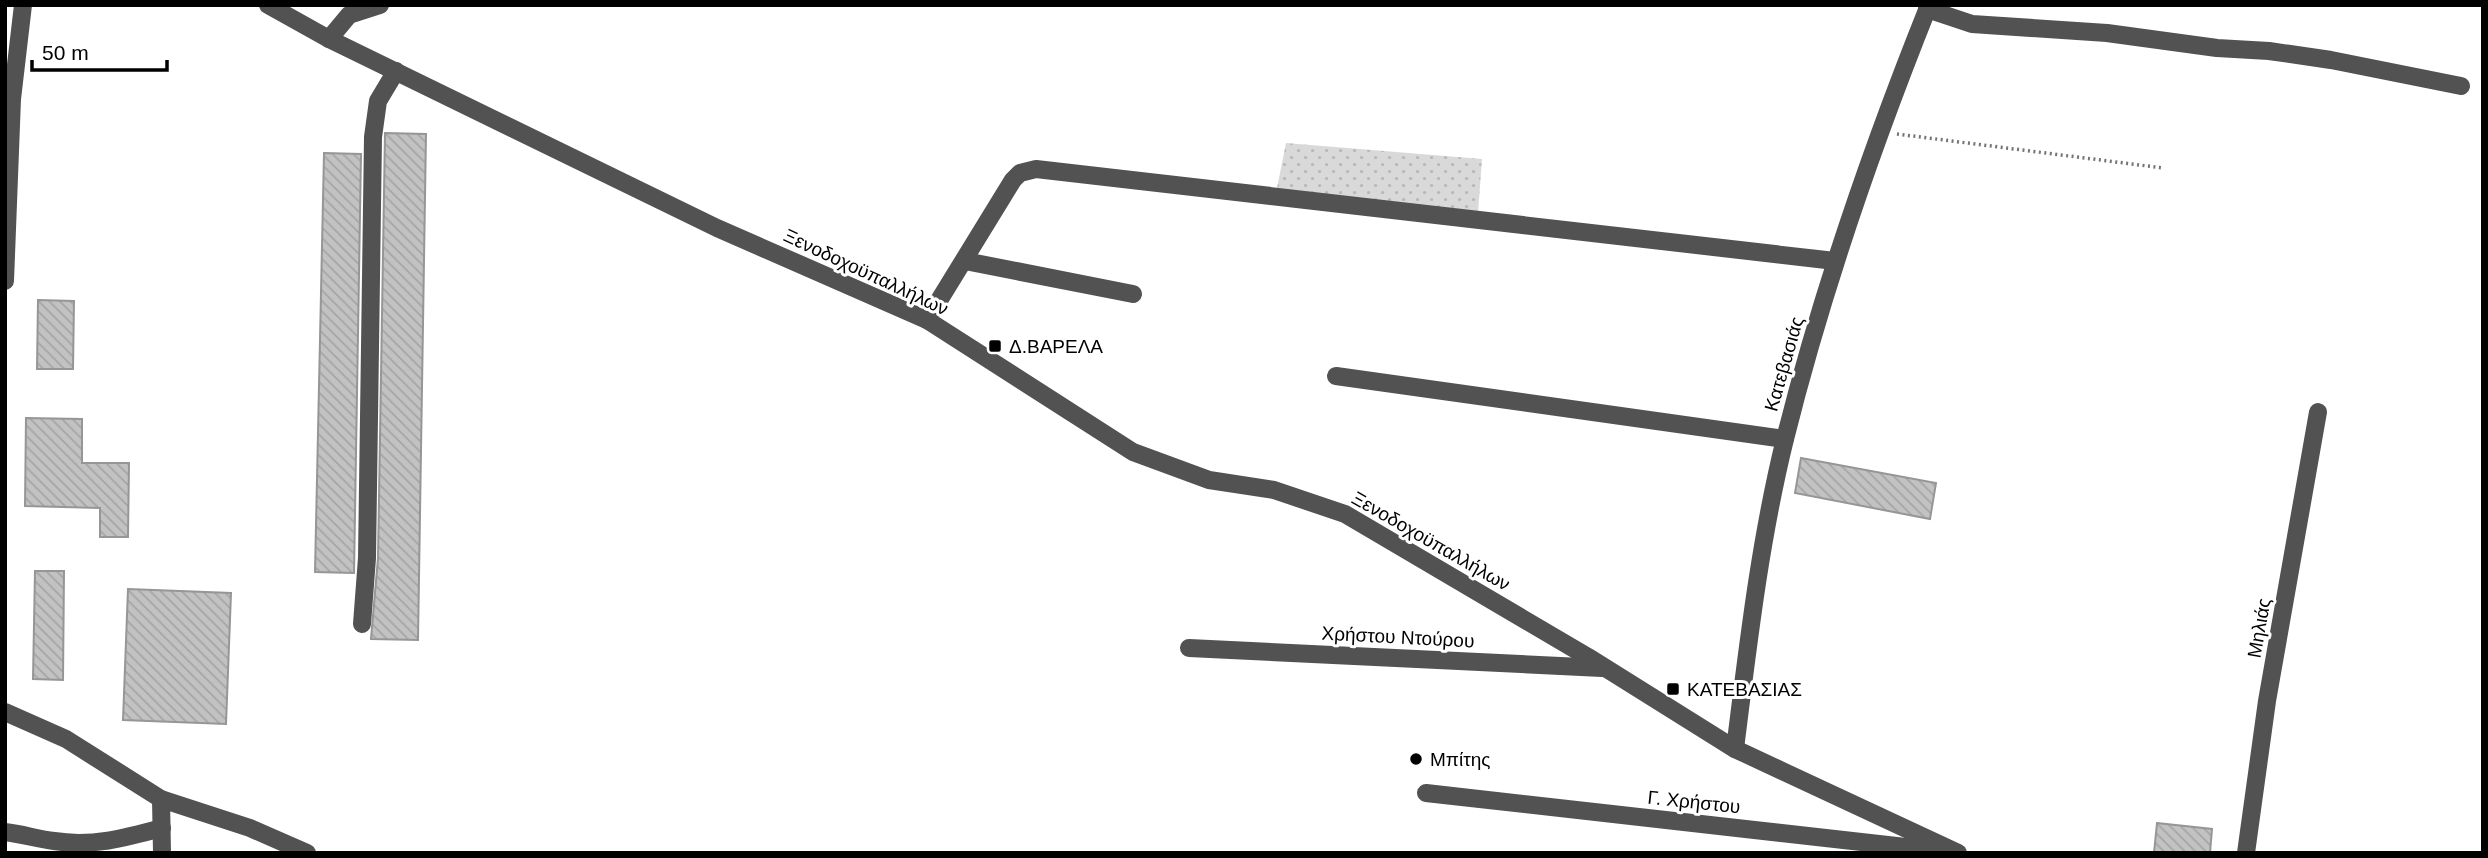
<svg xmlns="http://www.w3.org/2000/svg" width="2488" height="858" font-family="Arial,sans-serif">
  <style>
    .grass { fill: url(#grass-dots) }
    .building { fill: url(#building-back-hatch); stroke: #969696; stroke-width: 2 }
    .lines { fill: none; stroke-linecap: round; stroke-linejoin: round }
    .path { stroke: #747474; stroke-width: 3.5; stroke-dasharray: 2 3.5; stroke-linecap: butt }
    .minor { stroke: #525252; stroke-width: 18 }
    .poi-dot { fill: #000; stroke: #fff; stroke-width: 2.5 }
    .labels { text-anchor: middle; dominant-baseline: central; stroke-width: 6; stroke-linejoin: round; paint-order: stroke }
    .street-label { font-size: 19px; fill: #000; stroke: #fff }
    .poi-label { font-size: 19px; fill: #000; stroke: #fff; text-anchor: start }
  </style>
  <defs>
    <pattern id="grass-dots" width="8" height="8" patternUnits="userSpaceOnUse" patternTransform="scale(1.75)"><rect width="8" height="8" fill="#d9d9d9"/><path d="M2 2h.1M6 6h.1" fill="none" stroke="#b8b8b8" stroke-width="1.8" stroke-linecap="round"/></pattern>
    <pattern id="building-back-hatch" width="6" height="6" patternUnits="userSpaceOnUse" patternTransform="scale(1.75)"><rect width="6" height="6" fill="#c2c2c2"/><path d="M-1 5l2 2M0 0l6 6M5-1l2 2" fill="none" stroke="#a5a5a5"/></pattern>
  </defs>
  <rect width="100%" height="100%" fill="#fff"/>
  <path class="grass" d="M1286,143L1482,159L1478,213L1276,193Z"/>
  <g class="building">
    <path d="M385,133L426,134L418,640L371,639L378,558Z"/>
    <path d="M324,153L361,154L354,573L315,572Z"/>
    <path d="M38,300L74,301L73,369H37Z"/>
    <path d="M26,418L82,419V463H129L128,537H100V508L25,506Z"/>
    <path d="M1801,458L1936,483L1930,519L1795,493Z"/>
    <path d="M35,571H64L63,680L33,679Z"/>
    <path d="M128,589L231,593L226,724L123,720Z"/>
    <path d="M2157,823L2212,829L2210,853H2154Z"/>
  </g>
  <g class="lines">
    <path class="path" d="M1897,134L2163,168"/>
    <g class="minor">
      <path d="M268,5L329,39L717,228L927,320L1133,452L1209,480L1274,490L1345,514L1588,657L1735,749L1958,853"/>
      <path d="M1927,9L1972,24L2107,33L2217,48L2269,51L2331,60L2461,86"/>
      <path d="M329,39L349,15L380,5"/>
      <path d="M965,261L1133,294"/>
      <path d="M5,281L12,99L23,5"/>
      <path d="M927,320L1013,180L1020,173L1036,169L1835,261"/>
      <path d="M1336,376L1785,439"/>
      <path d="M362,624L367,558L373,137L378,101L396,71"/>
      <path d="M1189,648L1602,668"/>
      <path d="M5,712L66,739L161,799L250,828L307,853"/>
      <path d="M1735,749C1748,645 1760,540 1785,439C1822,291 1872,147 1929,5"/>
      <path d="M1426,793L1941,851"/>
      <path d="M161,799L162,853"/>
      <path d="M5,832C22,834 38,839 54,841C92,847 125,838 162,828"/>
      <path d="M2246,853L2267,701L2318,412"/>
    </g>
  </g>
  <g class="poi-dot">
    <rect x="988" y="339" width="14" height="14" rx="3.5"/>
    <rect x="1666" y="682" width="14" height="14" rx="3.5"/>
    <circle cx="1416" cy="759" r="7"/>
  </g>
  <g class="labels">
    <g class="street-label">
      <text transform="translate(866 272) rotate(25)">Ξενοδοχοϋπαλλήλων</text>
      <text transform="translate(1784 364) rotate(-74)">Κατεβασιάς</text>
      <text transform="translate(1431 541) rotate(30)">Ξενοδοχοϋπαλλήλων</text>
      <text transform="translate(2259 628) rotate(-80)">Μηλιάς</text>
      <text transform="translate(1398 637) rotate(3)">Χρήστου Ντούρου</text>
      <text transform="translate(1694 802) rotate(6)">Γ. Χρήστου</text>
    </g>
    <g class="poi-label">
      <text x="1009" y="346">Δ.ΒΑΡΕΛΑ</text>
      <text x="1687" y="689">ΚΑΤΕΒΑΣΙΑΣ</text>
      <text x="1430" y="759">Μπίτης</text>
    </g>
  </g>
  <rect width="2488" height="858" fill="none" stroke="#000000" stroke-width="14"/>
  <path d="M32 60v10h135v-10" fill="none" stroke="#000000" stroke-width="3.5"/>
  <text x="42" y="60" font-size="21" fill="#000000" stroke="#ffffff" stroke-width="5" paint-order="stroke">50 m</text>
</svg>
